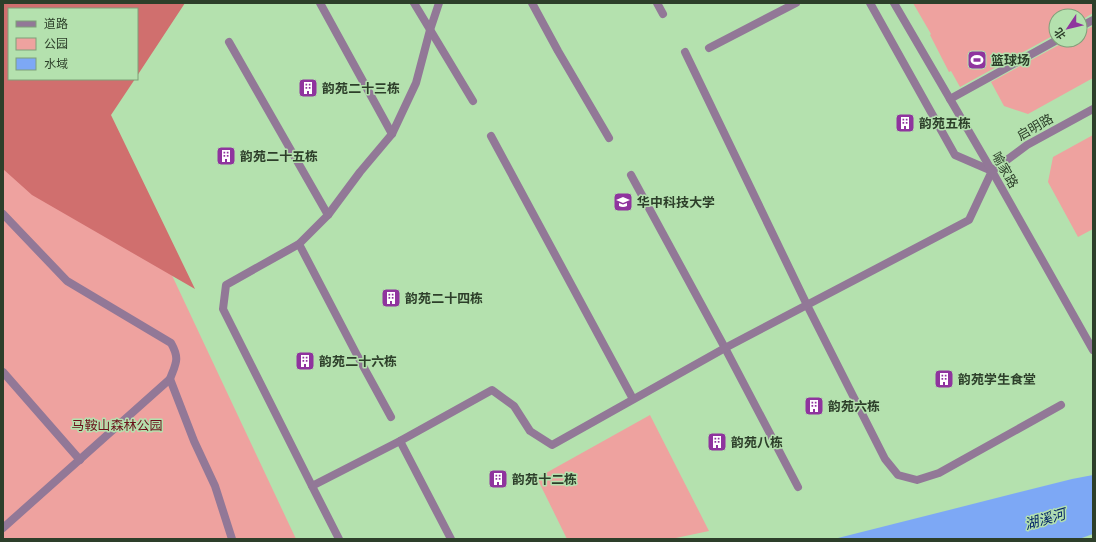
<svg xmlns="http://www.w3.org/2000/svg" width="1096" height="542" font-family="'Work Sans','Noto Sans SC',sans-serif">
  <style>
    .green { fill: #eea29f }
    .forest { fill: #d06f6e }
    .water { fill: #7da8f5 }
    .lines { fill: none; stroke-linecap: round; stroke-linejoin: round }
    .service { stroke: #927897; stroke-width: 8 }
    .minor { stroke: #927897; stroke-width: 8 }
    .labels { text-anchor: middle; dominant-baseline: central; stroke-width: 3; stroke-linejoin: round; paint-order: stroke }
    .poi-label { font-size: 13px; font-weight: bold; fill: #2d3f2a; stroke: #b4e1ae; text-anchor: start }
    .street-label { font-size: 13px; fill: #2d3f2a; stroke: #b4e1ae }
    .park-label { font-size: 13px; fill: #6a111a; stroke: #b4e1ae }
    .water-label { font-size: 14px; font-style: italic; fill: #042567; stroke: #b4e1ae }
  </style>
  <rect width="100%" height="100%" fill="#b4e1ae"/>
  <g class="green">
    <path d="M3,3L137,9H9V79L98,118L296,539H3Z"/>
    <path d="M913,3H1093V13L1080,21V16H1056V34L960,87L951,71L949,72L930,35L931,34Z"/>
    <path d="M1093,26V78L1028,114L1004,106L991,82L1068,40H1080V33Z"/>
    <path d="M1093,135V229L1078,237L1048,182L1053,157Z"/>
    <path d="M650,415L709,531L671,539H567L537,478Z"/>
  </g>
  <path class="forest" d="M3,3H185L137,76V9H9V79H135L111,115L195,289L32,195L3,169Z"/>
  <path class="water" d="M1093,475V534L1079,539H834L1072,479Z"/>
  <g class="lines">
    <g class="service">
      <path d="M320,3L392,134"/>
      <path d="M414,3L473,101"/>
      <path d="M532,3L558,51L609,138"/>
      <path d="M657,3L663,14"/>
      <path d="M870,3L955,155L992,171"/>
      <path d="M1080,27L1093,20"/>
      <path d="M229,42L328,215"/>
      <path d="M709,48L796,3"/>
      <path d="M685,52L807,305L885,459L898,475L917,480L939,473L1061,405"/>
      <path d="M950,99L1057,40"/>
      <path d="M491,136L633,399"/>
      <path d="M631,175L725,348L798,487"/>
      <path d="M299,244L357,355L391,417"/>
      <path d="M3,372L80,460"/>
      <path d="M400,441L451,539"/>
      <path d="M312,486L339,539"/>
      <path d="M3,528L170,379"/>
    </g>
    <g class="minor">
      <path d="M439,3L430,30L416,83L392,134L360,172L328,215L299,244L226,285L223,309L312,486L400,441L492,390L514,406L530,431L552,445L725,348L969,220L992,171L1027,145L1093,109"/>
      <path d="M894,3L992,171L1093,350"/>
      <path d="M3,214L67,281L171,343C180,359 176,363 170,379L194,441L215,486L232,539"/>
    </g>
  </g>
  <defs>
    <g id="stadium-square" transform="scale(1)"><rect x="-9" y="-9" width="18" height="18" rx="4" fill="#8f349e" stroke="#b4e1ae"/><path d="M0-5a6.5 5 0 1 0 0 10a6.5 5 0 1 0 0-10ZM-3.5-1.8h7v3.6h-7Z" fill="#fff"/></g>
    <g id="building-square" transform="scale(1)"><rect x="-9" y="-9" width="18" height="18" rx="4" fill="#8f349e" stroke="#b4e1ae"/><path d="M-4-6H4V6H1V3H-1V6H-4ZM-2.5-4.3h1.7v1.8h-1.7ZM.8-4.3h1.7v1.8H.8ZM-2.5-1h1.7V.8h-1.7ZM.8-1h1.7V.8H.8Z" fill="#fff"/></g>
    <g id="university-square" transform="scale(1)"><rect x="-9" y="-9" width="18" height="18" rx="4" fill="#8f349e" stroke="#b4e1ae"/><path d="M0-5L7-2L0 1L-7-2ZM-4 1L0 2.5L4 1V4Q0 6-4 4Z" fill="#fff"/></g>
  </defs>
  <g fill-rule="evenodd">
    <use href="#stadium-square" x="977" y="60"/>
    <use href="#building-square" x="308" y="88"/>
    <use href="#building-square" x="905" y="123"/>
    <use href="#building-square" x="226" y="156"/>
    <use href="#university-square" x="623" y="202"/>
    <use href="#building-square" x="391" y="298"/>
    <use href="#building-square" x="305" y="361"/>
    <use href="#building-square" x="944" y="379"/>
    <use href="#building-square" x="814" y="406"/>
    <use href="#building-square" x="717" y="442"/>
    <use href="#building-square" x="498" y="479"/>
  </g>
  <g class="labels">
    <g class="poi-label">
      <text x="991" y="60">篮球场</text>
      <text x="322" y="88">韵苑二十三栋</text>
      <text x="919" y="123">韵苑五栋</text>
      <text x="240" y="156">韵苑二十五栋</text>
      <text x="637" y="202">华中科技大学</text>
      <text x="405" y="298">韵苑二十四栋</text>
      <text x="319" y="361">韵苑二十六栋</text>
      <text x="958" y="379">韵苑学生食堂</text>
      <text x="828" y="406">韵苑六栋</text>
      <text x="731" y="442">韵苑八栋</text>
      <text x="512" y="479">韵苑十二栋</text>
    </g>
    <g class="street-label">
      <text transform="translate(1035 127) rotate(-30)">启明路</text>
      <text transform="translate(1005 170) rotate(60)">喻家路</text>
    </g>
    <g class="park-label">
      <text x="117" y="425">马鞍山森林公园</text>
    </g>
    <g class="water-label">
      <text transform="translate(1045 519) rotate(-16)">湖溪河</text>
    </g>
  </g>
  <rect width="1096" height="542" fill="none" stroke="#2d3f2a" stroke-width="8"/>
  <rect x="8" y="8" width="130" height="72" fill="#b4e1ae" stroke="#7ea079"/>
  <rect x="16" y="21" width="20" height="6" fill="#927897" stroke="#7ea079"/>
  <text x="44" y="28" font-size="12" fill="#2d3f2a">道路</text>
  <rect x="16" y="38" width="20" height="12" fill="#eea29f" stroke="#7ea079"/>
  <text x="44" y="48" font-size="12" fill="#2d3f2a">公园</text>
  <rect x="16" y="58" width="20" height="12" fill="#7da8f5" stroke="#7ea079"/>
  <text x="44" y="68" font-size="12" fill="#2d3f2a">水域</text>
  <g transform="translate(1068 28) rotate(235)"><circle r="19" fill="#b4e1ae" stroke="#7ea079"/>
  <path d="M0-3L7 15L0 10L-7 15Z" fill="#8f349e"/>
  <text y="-6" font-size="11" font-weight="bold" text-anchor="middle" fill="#2d3f2a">北</text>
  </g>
</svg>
